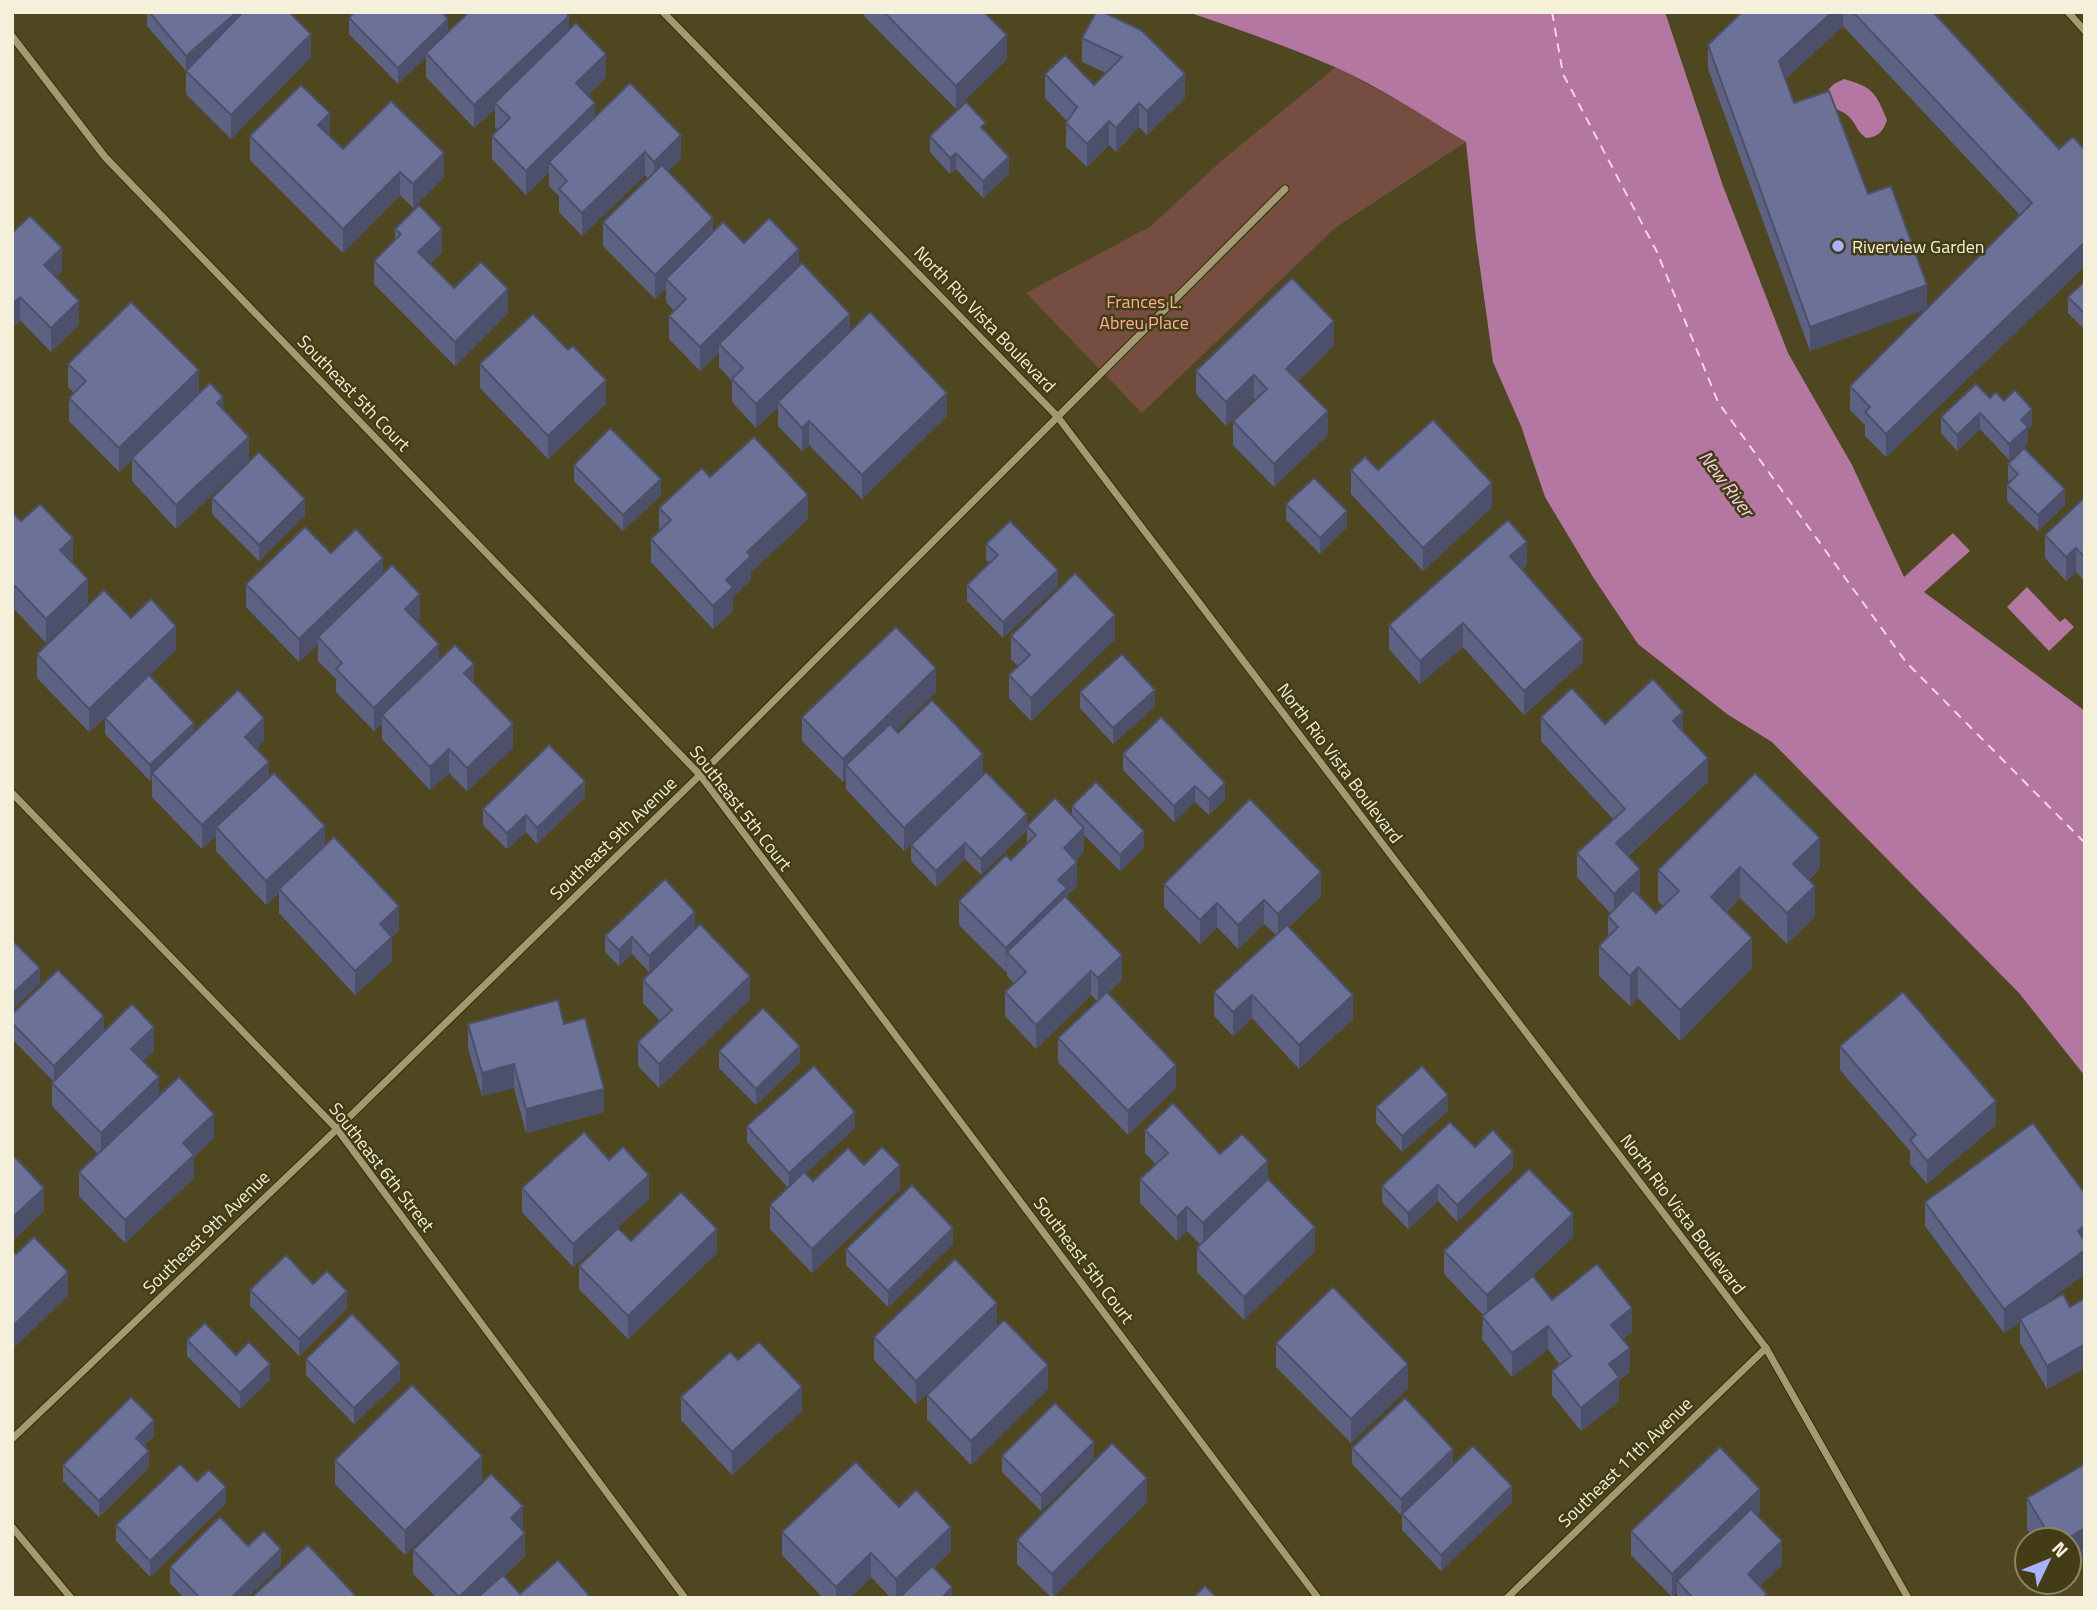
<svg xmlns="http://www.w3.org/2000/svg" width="2097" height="1610" font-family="'Titillium Web',sans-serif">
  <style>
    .green { fill: #754d41 }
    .water { fill: #b377a2 }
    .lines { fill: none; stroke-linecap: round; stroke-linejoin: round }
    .ferry { stroke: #f6d3eb; stroke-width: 2; stroke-dasharray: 9 7; stroke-linecap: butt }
    .minor-casing { stroke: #342c03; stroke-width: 9 }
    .minor { stroke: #a39a71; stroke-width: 7 }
    .wall { fill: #5d6282; fill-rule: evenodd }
    .shaded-wall { fill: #4c506a }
    .building { fill: #6c7297; stroke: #4c506a; stroke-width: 2 }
    .poi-dot { fill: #a7b1fc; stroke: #443c15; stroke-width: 2.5 }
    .labels { text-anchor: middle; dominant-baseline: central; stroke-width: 5; stroke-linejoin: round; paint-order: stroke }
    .poi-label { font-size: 18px; fill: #f4f0da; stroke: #443c15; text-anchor: start }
    .park-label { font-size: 18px; fill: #feae96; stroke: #443c15 }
    .street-label { font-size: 18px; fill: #f4f0da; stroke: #443c15 }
    .water-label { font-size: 19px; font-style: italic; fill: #f6d3eb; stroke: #443c15 }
  </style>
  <rect width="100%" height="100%" fill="#4f4720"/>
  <path class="green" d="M1336,67L1404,104L1466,142L1335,228L1142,413L1026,293L1151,226L1220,162Z"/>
  <g class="water">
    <path d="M1188,12H1665L1723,186L1788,353L1852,465L1904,577L1953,533L1970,551L1924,592L2085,711V1076L2019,993L1772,742L1727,714L1638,644L1593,577L1545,497L1521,426L1493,362L1476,239L1466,142C1423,116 1380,87 1335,67C1287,46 1237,29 1188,12Z"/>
    <path d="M1844,79C1873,87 1876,93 1887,120C1883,132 1878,137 1866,138C1858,132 1857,127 1852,120C1841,106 1830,114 1827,91L1834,84Z"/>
    <path d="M2027,587L2060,622L2065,618L2074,627L2049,651L2007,607Z"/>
  </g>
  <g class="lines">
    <path class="ferry" d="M1552,12L1563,74L1657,252L1718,402L1906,662L2085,843"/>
    <g class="minor-casing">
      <g id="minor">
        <path d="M663,12L1057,416L1766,1348L1908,1598"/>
        <path d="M2068,12L2085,31"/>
        <path d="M12,36L105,157L700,775L1318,1598"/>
        <path d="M12,793L337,1129L685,1598"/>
        <path d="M12,1439L337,1129L700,775L1285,189"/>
        <path d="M12,1527L71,1598"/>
        <path d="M1507,1598L1766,1348"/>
      </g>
    </g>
    <use href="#minor" class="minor"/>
  </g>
  <g class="wall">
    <path d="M147,12H289L311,57L231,139L186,94V71L147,26Z"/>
    <path d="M864,12H984L1007,59L956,109L864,16Z"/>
    <path d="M1096,12L1185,98L1147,135L1139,127L1116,152L1109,145L1087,167L1066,147V123L1067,121L1045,98V74L1094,85L1106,73L1082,62V38Z"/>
    <path d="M1742,12H1933L2059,149L2085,150V266L1886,457L1865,436V425L1850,410V386L1926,309L1810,351L1708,69V45ZM1843,26L2020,215L1927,308L1868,194L1794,103L1785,79Z"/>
    <path d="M349,18L448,32L569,30L606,77L588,95L595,117L681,158L668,171L713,231L744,243L799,266L850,332L947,416L862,499L809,445L802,451L778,426V407L756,428L732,402V381L719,367V352L700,371L669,339V316L674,311L666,302V288L655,299L603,246V222L648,179L645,175L582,236L559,212V196L549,186V172L526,195L492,159V136L498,130L495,127V109L474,128L426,77V57L398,84L349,34Z"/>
    <path d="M986,131L1009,173L983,198L956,169L950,174L930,152V136Z"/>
    <path d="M250,136H330L343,149L444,177L413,208L400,195L343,253L250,160Z"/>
    <path d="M395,229L442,252L430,264L454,288L508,313L455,366L374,284V261L395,240Z"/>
    <path d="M12,233L62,271L55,277L79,325L51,352L20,320L12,328Z"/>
    <path d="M2085,281V330L2068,313V297Z"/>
    <path d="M1334,345L1298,381L1328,435L1274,487L1233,445V421L1256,400L1254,398L1226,426L1196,394V371Z"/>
    <path d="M568,350L606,404L548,459L480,388V364Z"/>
    <path d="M68,364L199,394L182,410L223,409L249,460L176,529L132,481V460L119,472L69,421V398L74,393L68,387Z"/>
    <path d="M1990,398L2004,401L2032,425L2028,429V443L2009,460L1980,429L1957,451L1941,433V417Z"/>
    <path d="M2008,464L2065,505L2038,531L2007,501V485L2009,482L2008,480Z"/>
    <path d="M574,465L661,495L623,531L574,481Z"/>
    <path d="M1351,470H1378L1492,507L1423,571L1351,494Z"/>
    <path d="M710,477L808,519L751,572V580L733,597V611L713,629L651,562V539L659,531V508Z"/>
    <path d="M2085,497V582L2076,572L2066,581L2045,558V535Z"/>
    <path d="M212,498L305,515L259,561L212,514Z"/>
    <path d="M1286,504L1347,527L1320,554L1286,520Z"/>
    <path d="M21,521L73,561L72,562L88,603L46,643L15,610L12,612Z"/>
    <path d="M986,544L1058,586L1003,638L967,601V585L990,563L986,560Z"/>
    <path d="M331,553L383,573L420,618L417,621L439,660L474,683L513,748L467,791L449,773L430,790L382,739V724L374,731L336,692V679L318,661V644L299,662L246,607V584Z"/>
    <path d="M1527,565L1522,570L1583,662L1524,715L1463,647L1420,684L1389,649V625Z"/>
    <path d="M131,618L176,650L126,698L194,733L264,741L256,749L269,778L325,847L399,930L392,937V961L355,995L279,913V893L266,905L216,851V836L202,849L152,797V779L150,781L105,734V718L89,732L37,678V654Z"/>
    <path d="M1011,636L1115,639L1031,721L1009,698V675L1018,666L1011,659Z"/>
    <path d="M936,692L896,731L898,733L983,775L1027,826L1072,816V806L1144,847L1120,871L1084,835V852L1076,860L1077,886L1067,896V898L1122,979L1108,993L1176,1088L1128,1135L1058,1062V1038L1097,1001L1091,995L1036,1049L1005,1016V992L1014,983L1007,976V971L1006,972L959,925V901L1011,860L1027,844V830L981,875L965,859L936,887L911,861V845L917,839L904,851L846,789V779L843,782L802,741V717Z"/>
    <path d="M1080,692L1155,706L1113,744L1080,708Z"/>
    <path d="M1541,717L1683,732L1708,782L1628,856L1640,893L1638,895L1656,913L1663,906L1658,901V870L1755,773L1820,868L1809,880L1815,916L1787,944L1740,898L1727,912L1752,968L1680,1041L1638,998L1630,1006L1599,976V946L1608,937V916L1610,913L1577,877V853L1613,819L1541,741Z"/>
    <path d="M1123,754L1225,799L1209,815L1195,802L1174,822L1123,770Z"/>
    <path d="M585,797L537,844L526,832L507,849L483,825V809Z"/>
    <path d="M1164,884L1321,896L1289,927L1353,1019L1299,1069L1252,1018L1233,1036L1214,1016V992L1276,935L1264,924L1238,949L1217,927L1200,944L1164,907Z"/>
    <path d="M695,928L649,972L632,954L619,966L605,952V936Z"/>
    <path d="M643,980L750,999L659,1088L638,1066V1042L660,1021L643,1003Z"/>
    <path d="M12,1014L104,1031L154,1051L143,1061L159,1096L214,1137L194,1157V1178L125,1243L79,1196V1172L98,1154L52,1106V1083L53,1081L12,1039Z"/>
    <path d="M468,1024H564L604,1112L526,1133L514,1088L482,1096L468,1048Z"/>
    <path d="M1840,1046L1996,1125L1927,1184L1910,1164V1151L1840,1070Z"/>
    <path d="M719,1051L800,1062L756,1105L719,1068Z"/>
    <path d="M1376,1107L1448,1111L1402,1152L1376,1123Z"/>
    <path d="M747,1126L855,1128L805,1173L813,1181L864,1165L900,1189L812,1273L770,1229V1205L788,1188L747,1142Z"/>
    <path d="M1145,1130L1220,1154L1268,1179L1315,1251L1244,1320L1197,1272V1248L1201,1245L1187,1231L1177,1241L1140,1203V1179L1156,1164L1145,1153Z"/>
    <path d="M609,1160L649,1199L573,1267L522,1212V1188Z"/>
    <path d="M1513,1168L1457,1222L1438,1201L1408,1229L1382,1202V1186Z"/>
    <path d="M2085,1194V1274L2036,1310L2070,1307L2085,1298V1368L2047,1389L2020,1343V1322L2004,1333L1925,1226V1202Z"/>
    <path d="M1573,1237L1527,1281L1552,1300L1632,1332L1623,1339L1630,1372L1619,1380V1401L1581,1431L1552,1395V1371L1560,1365L1548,1349L1512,1377L1482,1339L1483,1315L1444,1274V1251Z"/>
    <path d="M631,1241L717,1253L628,1339L579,1289V1266Z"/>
    <path d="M953,1244L888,1307L846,1265V1249Z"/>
    <path d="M313,1284L347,1308L299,1356L250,1306V1290Z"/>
    <path d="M997,1326L916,1404L874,1360V1337Z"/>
    <path d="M187,1340L236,1355L270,1380L240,1409L187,1356Z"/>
    <path d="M1276,1343L1408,1388L1351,1443L1276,1367Z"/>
    <path d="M306,1359L400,1380L354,1424L306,1375Z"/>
    <path d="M738,1360L802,1411L732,1475L681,1420V1397Z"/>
    <path d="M1048,1389L971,1465L927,1419V1395Z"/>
    <path d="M154,1436L144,1446L149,1467L99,1517L63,1481V1465Z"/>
    <path d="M1352,1448L1453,1465L1401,1515L1352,1464Z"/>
    <path d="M1002,1456L1094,1458L1041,1511L1002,1472Z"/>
    <path d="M335,1460L482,1480L405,1555L335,1484Z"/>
    <path d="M2085,1464V1559L2069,1568V1540H2034L2027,1529V1498Z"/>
    <path d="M1147,1502L1052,1598L1017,1564V1540Z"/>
    <path d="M1512,1502L1441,1571L1402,1530V1514Z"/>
    <path d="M226,1503L150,1577L116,1541V1525Z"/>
    <path d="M899,1507L951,1551L934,1567L952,1598H891L871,1577L850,1598H823L782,1555V1532Z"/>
    <path d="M1760,1513L1757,1515L1782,1565L1760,1586L1767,1598H1677V1592L1672,1597L1631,1555V1531Z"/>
    <path d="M523,1529L525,1556L504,1576L520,1594L589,1598H437L413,1574V1550Z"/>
    <path d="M248,1546L281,1565L247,1598H184L170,1583V1567Z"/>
  </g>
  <g class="shaded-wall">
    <path d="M237,12H243V23L186,72V56Z"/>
    <path d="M1832,12H1843V26L1779,85V61Z"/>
    <path d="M569,16V40L495,103V109L474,128V105Z"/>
    <path d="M448,19V35L426,53V57L398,84V68Z"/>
    <path d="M311,34V57L231,139V115Z"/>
    <path d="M1007,35V59L956,109V86Z"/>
    <path d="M606,54V77L576,107V83Z"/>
    <path d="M1185,74V98L1147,135V111Z"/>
    <path d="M595,103V127L549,162V172L526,195V171Z"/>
    <path d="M1139,103V127L1116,152V128Z"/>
    <path d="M330,113V137L318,125Z"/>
    <path d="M1109,121V145L1087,167V144Z"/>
    <path d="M681,135V158L654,185V162Z"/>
    <path d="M645,152V175L582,236V213Z"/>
    <path d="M444,153V177L413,208V184Z"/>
    <path d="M956,153V169L950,174V158Z"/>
    <path d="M1009,157V173L983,198V181Z"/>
    <path d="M400,172V195L343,253V229Z"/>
    <path d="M713,218V242L666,279V288L655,299V275Z"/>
    <path d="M442,229V252L418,276V252Z"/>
    <path d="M2085,242V266L1886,457V434Z"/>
    <path d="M62,248V271L44,289V265Z"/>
    <path d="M799,249V272L719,344V352L700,371V347Z"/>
    <path d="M1927,285V309L1810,351V327Z"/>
    <path d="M508,289V313L455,366V342Z"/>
    <path d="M20,297V320L12,328V304Z"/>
    <path d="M79,301V325L51,352V328Z"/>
    <path d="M850,314V338L778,402V407L756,428V404Z"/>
    <path d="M1334,321V345L1286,392V369Z"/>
    <path d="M199,370V394L133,459L132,458V460L119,472V448Z"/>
    <path d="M1254,375V398L1226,426V402Z"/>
    <path d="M606,380V404L548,459V436Z"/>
    <path d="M947,393V416L862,499V475Z"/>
    <path d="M223,397V421L217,403Z"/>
    <path d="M2032,409V425L2028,429V443L2009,460V444L2021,420Z"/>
    <path d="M1328,411V435L1274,487V464Z"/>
    <path d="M1980,413V429L1957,451V435Z"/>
    <path d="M809,421V445L802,451V428Z"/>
    <path d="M249,437V460L176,529V505Z"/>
    <path d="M661,479V495L623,531V515Z"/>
    <path d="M1492,483V507L1423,571V548Z"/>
    <path d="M2065,489V505L2038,531V515Z"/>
    <path d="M808,495V519L751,572V580L733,597V611L713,629V606L726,580L747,552Z"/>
    <path d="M305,499V515L259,561V545Z"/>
    <path d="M1347,511V527L1320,554V538Z"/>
    <path d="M73,538V561L60,573V550Z"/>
    <path d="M1527,542V565L1510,580V556Z"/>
    <path d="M2076,548V572L2066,581V557Z"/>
    <path d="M383,558V581L318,637V644L299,662V639Z"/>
    <path d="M1058,570V586L1003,638V622Z"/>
    <path d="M88,579V603L46,643V619Z"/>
    <path d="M15,586V610L12,612V589Z"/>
    <path d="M420,594V618L405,633V609Z"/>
    <path d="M1115,615V639L1031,721V698Z"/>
    <path d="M1463,623V647L1420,684V661Z"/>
    <path d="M176,626V650L89,732V709Z"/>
    <path d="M1583,639V662L1524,715V691Z"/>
    <path d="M439,644V667L382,715V724L374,731V708Z"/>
    <path d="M474,664V688L464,673Z"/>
    <path d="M936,668V692L853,773L846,765V779L843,782V759Z"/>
    <path d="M1155,690V706L1113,744V728Z"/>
    <path d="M1683,712V736L1673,721Z"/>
    <path d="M264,718V741L245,760V737Z"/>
    <path d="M194,723V739L152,773V779L150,781V765Z"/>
    <path d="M513,724V748L467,791V768Z"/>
    <path d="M449,749V773L430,790V767Z"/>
    <path d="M983,754V777L904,851V828Z"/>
    <path d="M1708,758V782L1616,866V843Z"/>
    <path d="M269,762V785L216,827V836L202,849V825Z"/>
    <path d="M585,781V797L537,844V828Z"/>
    <path d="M1225,783V799L1209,815V799Z"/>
    <path d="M1195,786V802L1174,822V806Z"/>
    <path d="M1027,814V830L981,875V859Z"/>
    <path d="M526,815V832L507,849V833Z"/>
    <path d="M325,826V850L279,889V893L266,905V881Z"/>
    <path d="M1084,828V852L1064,872V848Z"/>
    <path d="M1144,831V847L1120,871V855Z"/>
    <path d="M1820,838V868L1793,895V864Z"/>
    <path d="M965,843V859L936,887V871Z"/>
    <path d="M1077,862V886L1067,896V912L1007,952L1006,972V948L1058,880Z"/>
    <path d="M1740,867V898L1711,927V897Z"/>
    <path d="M1640,869V893L1614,917V894Z"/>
    <path d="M1321,872V896L1278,938V914Z"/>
    <path d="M1815,886V916L1787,944V913Z"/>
    <path d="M1264,900V924L1238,949V925Z"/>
    <path d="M1217,903V927L1200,944V920Z"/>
    <path d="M399,906V930L380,948V924Z"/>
    <path d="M695,912V928L649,972V956Z"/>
    <path d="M392,937V961L355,995V971Z"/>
    <path d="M632,937V954L619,966V950Z"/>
    <path d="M1752,938V968L1680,1041V1010Z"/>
    <path d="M1122,955V979L1098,1002V978Z"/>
    <path d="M1638,967V998L1630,1006V976Z"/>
    <path d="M40,968V984L12,1010V994Z"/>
    <path d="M1091,971V995L1036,1049V1025Z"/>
    <path d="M750,976V999L659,1088V1064Z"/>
    <path d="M1252,995V1018L1233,1036V1012Z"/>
    <path d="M1353,995V1019L1299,1069V1045Z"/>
    <path d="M104,1016V1032L54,1082V1066Z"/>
    <path d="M154,1027V1051L131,1073V1049Z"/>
    <path d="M800,1046V1062L756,1105V1089Z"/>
    <path d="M514,1064V1088L482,1096V1073Z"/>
    <path d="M1176,1065V1088L1128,1135V1111Z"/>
    <path d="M159,1077V1101L101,1157V1133Z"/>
    <path d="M604,1089V1112L526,1133V1109Z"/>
    <path d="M1448,1095V1111L1402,1152V1136Z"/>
    <path d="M1996,1101V1125L1927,1184V1161Z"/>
    <path d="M855,1112V1128L789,1189V1173Z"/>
    <path d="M214,1114V1137L194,1157V1178L125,1243V1220L183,1143Z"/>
    <path d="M1513,1152V1168L1457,1222V1205Z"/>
    <path d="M1268,1161V1185L1203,1247V1223Z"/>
    <path d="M900,1165V1189L812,1273V1249Z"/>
    <path d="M649,1175V1199L573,1267V1244Z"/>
    <path d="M1438,1185V1201L1408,1229V1213Z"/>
    <path d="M44,1188V1211L12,1242V1218Z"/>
    <path d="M1187,1207V1231L1177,1241V1217Z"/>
    <path d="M1573,1214V1237L1487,1319V1295Z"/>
    <path d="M2085,1225V1249L2078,1231Z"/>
    <path d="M1315,1227V1251L1244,1320V1297Z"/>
    <path d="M953,1228V1244L888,1307V1291Z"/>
    <path d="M717,1229V1253L628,1339V1316Z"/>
    <path d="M2085,1250V1274L2021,1321L2020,1319V1322L2004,1333V1309Z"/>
    <path d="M68,1272V1296L12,1350V1327Z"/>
    <path d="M347,1291V1308L299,1356V1339Z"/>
    <path d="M997,1303V1326L916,1404V1381Z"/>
    <path d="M1632,1308V1332L1611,1348V1325Z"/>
    <path d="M1548,1326V1349L1512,1377V1353Z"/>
    <path d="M2085,1344V1368L2047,1389V1366Z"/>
    <path d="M1630,1348V1372L1619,1380V1401L1581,1431V1408L1609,1364Z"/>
    <path d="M400,1363V1380L354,1424V1408Z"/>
    <path d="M270,1364V1380L240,1409V1393Z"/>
    <path d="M1408,1364V1388L1351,1443V1419Z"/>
    <path d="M1048,1365V1389L971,1465V1441Z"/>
    <path d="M802,1387V1411L732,1475V1452Z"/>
    <path d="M154,1420V1436L136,1454V1438Z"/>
    <path d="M1094,1442V1458L1041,1511V1495Z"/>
    <path d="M1453,1449V1465L1401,1515V1499Z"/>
    <path d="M149,1451V1467L99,1517V1501Z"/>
    <path d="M482,1456V1480L405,1555V1531Z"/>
    <path d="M1147,1478V1502L1053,1598L1052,1574Z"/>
    <path d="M1512,1486V1502L1441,1571V1555Z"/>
    <path d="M226,1487V1503L150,1577V1561Z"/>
    <path d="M1760,1489V1513L1683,1587L1677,1581V1592L1672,1597V1574Z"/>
    <path d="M523,1506V1529L511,1542V1518Z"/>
    <path d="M951,1527V1551L902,1598H896V1579Z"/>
    <path d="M2085,1528V1559L2069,1568V1540H2065Z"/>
    <path d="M525,1533V1556L483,1598H459Z"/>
    <path d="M1782,1541V1565L1748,1598V1574Z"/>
    <path d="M281,1549V1565L247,1598H231Z"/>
    <path d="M871,1553V1577L850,1598H836V1587Z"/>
    <path d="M952,1587V1598H942Z"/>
  </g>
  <g class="building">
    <path d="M149,12H237L186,56Z"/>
    <path d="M243,12H289L311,34L231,115L186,71Z"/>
    <path d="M354,12H442L448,19L398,68L349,18Z"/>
    <path d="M469,12H565L569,16L474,105L426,53Z"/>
    <path d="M884,12H984L1007,35L956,86Z"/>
    <path d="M1096,12H1103L1141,30L1185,74L1147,111L1139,103L1116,128L1109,121L1087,144L1066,123L1077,107L1045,74L1065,55L1094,85L1122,57L1082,38Z"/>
    <path d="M1742,12H1832L1779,61L1794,103L1829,91L1868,194L1891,186L1927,285L1810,327L1708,45Z"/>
    <path d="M1853,12H1933L2059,149L2073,137L2085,150V242L1886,434L1865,412L1870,407L1850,386L2032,203Z"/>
    <path d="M576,23L606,54L576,83L595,103L526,171L492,136L510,118L495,103Z"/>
    <path d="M630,83L681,135L654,162L645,152L582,213L559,189L567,181L549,162Z"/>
    <path d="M301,85L330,113L318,125L343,149L391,101L444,153L413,184L400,172L343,229L250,136Z"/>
    <path d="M966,102L986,123L981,127L1009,157L983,181L956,153L950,158L930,136Z"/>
    <path d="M662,165L713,218L655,275L603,222Z"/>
    <path d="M419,205L442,229L418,252L454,288L481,262L508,289L455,342L374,261L401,234L395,229Z"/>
    <path d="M30,216L62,248L44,265L79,301L51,328L20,297L12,304V233Z"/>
    <path d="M769,218L799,249L700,347L669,316L686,299L666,279L723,222L744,243Z"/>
    <path d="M802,263L850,314L756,404L732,379L743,368L719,344Z"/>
    <path d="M1292,278L1334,321L1286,369L1328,411L1274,464L1233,421L1267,389L1254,375L1226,402L1196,371Z"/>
    <path d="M2085,281V314L2068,297Z"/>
    <path d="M131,302L199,370L119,448L69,398L86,381L68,364Z"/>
    <path d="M870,312L947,393L862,475L809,421L802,428L778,402Z"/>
    <path d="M533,314L568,350L573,346L606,380L548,436L480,364Z"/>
    <path d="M210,383L223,397L217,403L249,437L176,505L132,458Z"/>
    <path d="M1976,384L1990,398L1996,392L2004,401L2015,390L2032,409L2021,420L2028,427L2009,444L1980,413L1957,435L1941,417Z"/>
    <path d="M1433,420L1492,483L1423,548L1351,470L1365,457L1378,470Z"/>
    <path d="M610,428L661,479L623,515L574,465Z"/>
    <path d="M754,437L808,495L747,552L751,556L726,580L733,587L713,606L651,539L671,520L659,508L702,468L710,477Z"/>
    <path d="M2024,448L2065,489L2038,515L2007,485L2018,474L2008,464Z"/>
    <path d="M259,452L305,499L259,545L212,498Z"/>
    <path d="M1314,478L1347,511L1320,538L1286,504Z"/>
    <path d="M2085,497V558L2076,548L2066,557L2045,535Z"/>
    <path d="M40,504L73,538L60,550L88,579L46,619L15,586L12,589V512L21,521Z"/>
    <path d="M1508,520L1527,542L1510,556L1583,639L1524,691L1463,623L1420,661L1389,625Z"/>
    <path d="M1010,521L1058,570L1003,622L967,585L998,555L986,544Z"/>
    <path d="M305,527L331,553L356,529L383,558L299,639L246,584Z"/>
    <path d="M392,565L420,594L405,609L439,644L374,708L336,669L342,663L318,637Z"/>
    <path d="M1075,573L1115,615L1031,698L1009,675L1030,655L1011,636Z"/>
    <path d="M104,590L131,618L151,599L176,626L89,709L37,654Z"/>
    <path d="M896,627L936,668L843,759L802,717Z"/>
    <path d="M455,645L474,664L464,673L513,724L467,768L449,749L430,767L382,715Z"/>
    <path d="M1122,654L1155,690L1113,728L1080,692Z"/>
    <path d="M149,675L194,723L150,765L105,718Z"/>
    <path d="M1653,679L1683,712L1673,721L1708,758L1616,843L1640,869L1614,894L1577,853L1625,809L1541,717L1572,688L1605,724Z"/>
    <path d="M238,690L264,718L245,737L269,762L202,825L152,773Z"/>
    <path d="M932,700L983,754L904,828L846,765L890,724L898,733Z"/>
    <path d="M1161,717L1225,783L1209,799L1195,786L1174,806L1123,754Z"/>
    <path d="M549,745L585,781L537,828L526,815L507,833L483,809Z"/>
    <path d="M986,772L1027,814L981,859L965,843L936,871L911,845Z"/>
    <path d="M274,773L325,826L266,881L216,827Z"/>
    <path d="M1755,773L1820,838L1793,864L1815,886L1787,913L1740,867L1711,897L1752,938L1680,1010L1638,967L1630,976L1599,946L1618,927L1608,916L1633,890L1656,913L1679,891L1658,870Z"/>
    <path d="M1096,782L1144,831L1120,855L1072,806Z"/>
    <path d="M1055,798L1084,828L1064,848L1077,862L1058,880L1067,888L1006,948L959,901L1006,855L1011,860L1036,835L1027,826Z"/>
    <path d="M1250,799L1321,872L1278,914L1264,900L1238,925L1217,903L1200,920L1164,884Z"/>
    <path d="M334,837L399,906L380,924L392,937L355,971L279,889Z"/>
    <path d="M665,879L695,912L649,956L632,937L619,950L605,936Z"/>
    <path d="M1065,896L1122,955L1098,978L1091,971L1036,1025L1005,992L1026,972L1007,952Z"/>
    <path d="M700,924L750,976L659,1064L638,1042L672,1010L643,980Z"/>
    <path d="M1287,925L1353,995L1299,1045L1252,995L1233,1012L1214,992Z"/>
    <path d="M12,940L40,968L12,994Z"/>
    <path d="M58,970L104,1016L54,1066L12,1023V1014Z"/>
    <path d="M1107,992L1176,1065L1128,1111L1058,1038Z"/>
    <path d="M1903,992L1996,1101L1927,1161L1910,1140L1916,1135L1840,1046Z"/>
    <path d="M558,1000L564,1024L585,1018L604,1089L526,1109L514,1064L482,1073L468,1024Z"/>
    <path d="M132,1004L154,1027L131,1049L159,1077L101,1133L52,1083Z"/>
    <path d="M763,1008L800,1046L756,1089L719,1051Z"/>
    <path d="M814,1066L855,1112L789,1173L747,1126Z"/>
    <path d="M1422,1066L1448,1095L1402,1136L1376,1107Z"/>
    <path d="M179,1077L214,1114L183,1143L194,1155L125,1220L79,1172Z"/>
    <path d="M1173,1103L1220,1154L1242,1134L1268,1161L1203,1223L1187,1207L1177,1217L1140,1179L1168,1153L1145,1130Z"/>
    <path d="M1450,1122L1475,1147L1493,1130L1513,1152L1457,1205L1438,1185L1408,1213L1382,1186Z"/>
    <path d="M2033,1123L2085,1194V1225L2078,1231L2085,1241V1250L2004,1309L1925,1202Z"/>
    <path d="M584,1132L609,1160L623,1147L649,1175L573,1244L522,1188Z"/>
    <path d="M882,1147L900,1165L812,1249L770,1205L804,1172L813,1181L848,1148L864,1165Z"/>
    <path d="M12,1154L44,1188L12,1218Z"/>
    <path d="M1529,1169L1573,1214L1487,1295L1444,1251Z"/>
    <path d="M1268,1179L1315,1227L1244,1297L1197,1248Z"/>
    <path d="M912,1185L953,1228L888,1291L846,1249Z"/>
    <path d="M681,1192L717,1229L628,1316L579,1266L618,1228L631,1241Z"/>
    <path d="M34,1237L68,1272L12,1327V1250L16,1254Z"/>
    <path d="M286,1255L313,1284L327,1271L347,1291L299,1339L250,1290Z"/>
    <path d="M955,1259L997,1303L916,1381L874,1337Z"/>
    <path d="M1597,1264L1632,1308L1611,1325L1630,1348L1609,1364L1619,1377L1581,1408L1552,1371L1571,1356L1548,1326L1512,1353L1482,1316L1533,1276L1552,1300Z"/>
    <path d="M1333,1287L1408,1364L1351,1419L1276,1343Z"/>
    <path d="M2063,1294L2070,1307L2085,1298V1344L2047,1366L2020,1319Z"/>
    <path d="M352,1314L400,1363L354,1408L306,1359Z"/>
    <path d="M1004,1320L1048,1365L971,1441L927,1395Z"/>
    <path d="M205,1323L236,1355L249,1342L270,1364L240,1393L187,1340Z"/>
    <path d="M759,1342L802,1387L732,1452L681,1397L730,1352L738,1360Z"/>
    <path d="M412,1385L482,1456L405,1531L335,1460Z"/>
    <path d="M131,1397L154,1420L136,1438L149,1451L99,1501L63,1465Z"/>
    <path d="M1405,1398L1453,1449L1401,1499L1352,1448Z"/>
    <path d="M1055,1403L1094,1442L1041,1495L1002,1456Z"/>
    <path d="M1112,1443L1147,1478L1052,1574L1017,1540Z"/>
    <path d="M1473,1446L1512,1486L1441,1555L1402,1514Z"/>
    <path d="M1720,1447L1760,1489L1672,1574L1631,1531Z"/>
    <path d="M856,1462L899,1507L916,1490L951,1527L896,1579L871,1553L836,1587L782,1532Z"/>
    <path d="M180,1464L197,1481L209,1470L226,1487L150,1561L116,1525Z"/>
    <path d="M2085,1464V1528L2065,1540H2052L2027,1498Z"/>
    <path d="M491,1474L523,1506L511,1518L525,1533L459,1597L413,1550Z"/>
    <path d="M1751,1509L1782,1541L1748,1574L1767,1594L1763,1598H1693L1677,1581Z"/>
    <path d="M220,1517L248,1546L264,1531L281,1549L231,1598H200L170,1567Z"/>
    <path d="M308,1545L355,1595L352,1598H251Z"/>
    <path d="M558,1560L589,1595L585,1598H477L503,1575L520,1594Z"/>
    <path d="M932,1566L952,1587L942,1598H899Z"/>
    <path d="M1205,1586L1217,1598H1193Z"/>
  </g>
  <circle class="poi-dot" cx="1838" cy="246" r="7"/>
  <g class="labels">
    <g class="poi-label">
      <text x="1852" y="246">Riverview Garden</text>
    </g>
    <g class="park-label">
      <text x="1144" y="301">Frances L.<tspan x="1144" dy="21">Abreu Place</tspan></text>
    </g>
    <g class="street-label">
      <text transform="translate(985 319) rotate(46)">North Rio Vista Boulevard</text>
      <text transform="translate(354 393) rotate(46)">Southeast 5th Court</text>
      <text transform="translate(1340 763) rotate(53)">North Rio Vista Boulevard</text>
      <text transform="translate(741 808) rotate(52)">Southeast 5th Court</text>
      <text transform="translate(613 838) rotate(-44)">Southeast 9th Avenue</text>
      <text transform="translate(382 1167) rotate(52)">Southeast 6th Street</text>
      <text transform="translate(1683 1214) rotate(53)">North Rio Vista Boulevard</text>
      <text transform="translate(206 1232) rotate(-44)">Southeast 9th Avenue</text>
      <text transform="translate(1084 1260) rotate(53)">Southeast 5th Court</text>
      <text transform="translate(1625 1462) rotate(-44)">Southeast 11th Avenue</text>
    </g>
    <g class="water-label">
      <text transform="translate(1727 483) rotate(53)">New River</text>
    </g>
  </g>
  <rect width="2097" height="1610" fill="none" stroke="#f4f0da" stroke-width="28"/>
  <g transform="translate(2048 1561) rotate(47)"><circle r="33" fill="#443c15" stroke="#8a8464" stroke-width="2"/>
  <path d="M0-5L12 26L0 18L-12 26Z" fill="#a7b1fc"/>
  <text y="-10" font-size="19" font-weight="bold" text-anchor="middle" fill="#f4f0da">N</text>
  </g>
</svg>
